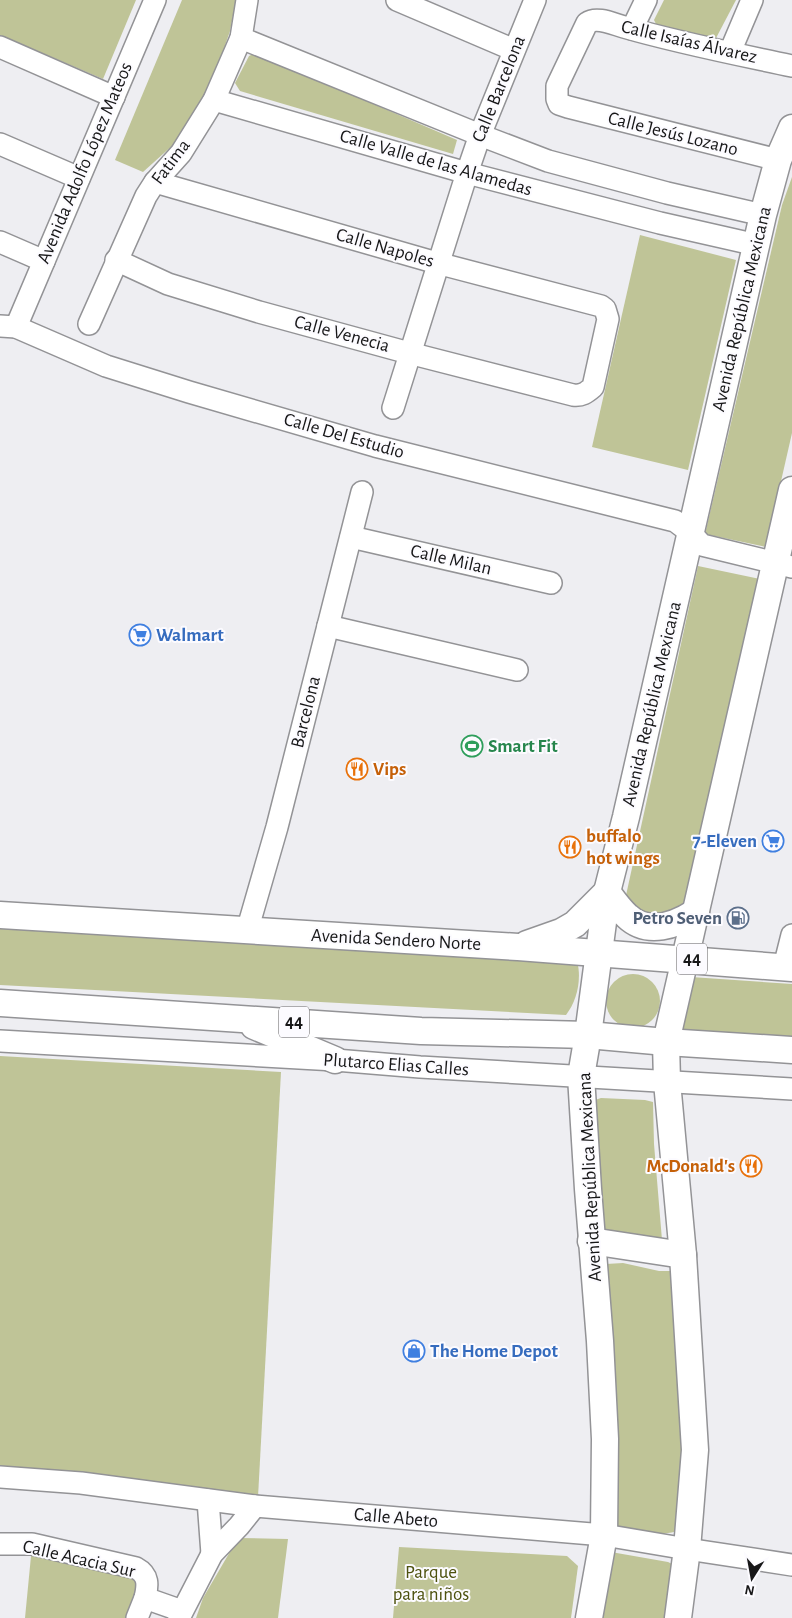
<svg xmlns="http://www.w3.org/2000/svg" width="792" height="1618" font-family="'Alegreya Sans',sans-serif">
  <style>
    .green { fill: #bfc497 }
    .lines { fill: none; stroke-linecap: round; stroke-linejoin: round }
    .minor-casing { stroke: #939396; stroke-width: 24 }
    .major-casing { stroke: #939396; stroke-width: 29 }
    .minor { stroke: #fff; stroke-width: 21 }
    .major { stroke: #fff; stroke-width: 26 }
    .labels { text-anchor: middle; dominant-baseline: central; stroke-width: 4; stroke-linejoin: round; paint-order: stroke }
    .shield { fill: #fcfbff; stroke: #5c5b5d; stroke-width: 1 }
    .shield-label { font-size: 18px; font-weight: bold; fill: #171718 }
    .street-label { font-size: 19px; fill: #171718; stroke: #fcfbff }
    .shop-label { font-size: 19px; font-weight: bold; fill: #366cbe; stroke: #fcfbff; text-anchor: start }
    .leisure-label { font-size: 19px; font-weight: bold; fill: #27864d; stroke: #fcfbff; text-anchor: start }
    .food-label { font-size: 19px; font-weight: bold; fill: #c56008; stroke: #fcfbff; text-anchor: start }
    .service-label { font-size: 19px; font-weight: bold; fill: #4e5e75; stroke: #fcfbff; text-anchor: end }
    .park-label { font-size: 19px; fill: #4d510e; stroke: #fcfbff }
  </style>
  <rect width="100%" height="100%" fill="#eeeef2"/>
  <g class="green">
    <path d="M0,0H136L103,79L0,35Z"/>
    <path d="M182,0H236L230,31L216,72L192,118L173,145L143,172L115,160Z"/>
    <path d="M664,0H736L715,40L657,26L654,20Z"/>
    <path d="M255,53L457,140L453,154L240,91L235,83L249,56Z"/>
    <path d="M792,177V433L766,547L705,534L782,205Z"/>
    <path d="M640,235L736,260L688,470L592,447Z"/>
    <path d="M698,566L760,579L682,914L657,922L625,900Z"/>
    <path d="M0,927L577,961C582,979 577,1001 566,1015L0,985Z"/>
    <circle cx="633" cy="1001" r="27"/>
    <path d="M691,977L792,984V1039L681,1031Z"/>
    <path d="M0,1056L281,1072L258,1497L0,1471Z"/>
    <path d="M601,1098L645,1100L653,1102L654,1144L662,1240L608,1236L604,1229L595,1100Z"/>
    <path d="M623,1263L659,1271H671L682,1452L677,1531C658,1537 636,1533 617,1529L606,1264Z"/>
    <path d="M238,1538L288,1539L278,1618H196L203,1598Z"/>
    <path d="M399,1547L567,1556L578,1566L571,1618H393Z"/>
    <path d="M611,1552L668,1562L674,1565L670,1618H594Z"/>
    <path d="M31,1556L77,1561L137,1574L140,1584L127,1618H25Z"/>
  </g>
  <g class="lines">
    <g class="minor-casing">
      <g id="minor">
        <path d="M397,0L514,50"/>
        <path d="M632,29L646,0"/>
        <path d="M241,38L480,135L548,161L667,193L763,215"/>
        <path d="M0,47L114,97"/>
        <path d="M730,52L752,0"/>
        <path d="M214,100L467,173L660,223L757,245"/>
        <path d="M0,144L79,178"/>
        <path d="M778,160L568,107L559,104L557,99V86L587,23C597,16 613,24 624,27C679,43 736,54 792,66"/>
        <path d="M0,242L44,261"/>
        <path d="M116,260L168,284L259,312L409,353L573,395C582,396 586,393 593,387L608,319L605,309L601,306L437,263L155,182"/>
        <path d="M89,324L146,196L155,182L181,153L214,100L241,38L247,0"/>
        <path d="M0,326L16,327L106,366L189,392L375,446L675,521L691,533L702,545L792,567"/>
        <path d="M16,327L155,0"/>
        <path d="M393,408L467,173L480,135L535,0"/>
        <path d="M351,537L551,583"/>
        <path d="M328,626L517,670"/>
        <path d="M247,931L277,827L362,492"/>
        <path d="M784,967L792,935"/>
        <path d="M0,1041L335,1060L420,1067L792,1089"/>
        <path d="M0,1477L81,1483L255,1506L604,1535L687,1549L792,1565"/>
        <path d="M208,1500L212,1554"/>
        <path d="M0,1544H32L136,1568C149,1575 148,1585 145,1598L182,1611"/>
        <path d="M137,1618L145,1598"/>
        <path d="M179,1618L212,1554L239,1526L255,1506"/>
      </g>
    </g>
    <g class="major-casing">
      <g id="major">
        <path d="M607,892C613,900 620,910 627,916C648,936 676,925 696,912"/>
        <path d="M0,915L518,947L792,968"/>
        <path d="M527,944L561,932L575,924L607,892"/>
        <path d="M0,1003L421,1031L588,1035L666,1042L792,1050"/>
        <path d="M254,1026L335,1060"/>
        <path d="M591,1241L683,1255"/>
        <path d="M589,1618L604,1535L605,1439L600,1341L588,1189L581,1076L588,1035L607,892L626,817L763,215L778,160L792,128"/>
        <path d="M678,1618L687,1549L695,1450L683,1255L667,1082L666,1042L792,490"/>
      </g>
    </g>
    <use href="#minor" class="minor"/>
    <use href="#major" class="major"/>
  </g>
  <defs>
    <g id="supermarket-ring" transform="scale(1.125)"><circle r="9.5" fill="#fcfbff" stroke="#3f7fe0" stroke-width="1.5"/><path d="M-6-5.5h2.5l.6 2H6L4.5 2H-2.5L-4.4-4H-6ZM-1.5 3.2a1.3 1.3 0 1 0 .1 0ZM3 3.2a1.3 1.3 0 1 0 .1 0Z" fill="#3f7fe0"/></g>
    <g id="stadium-ring" transform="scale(1.125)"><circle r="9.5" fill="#fcfbff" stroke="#2e9e5b" stroke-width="1.5"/><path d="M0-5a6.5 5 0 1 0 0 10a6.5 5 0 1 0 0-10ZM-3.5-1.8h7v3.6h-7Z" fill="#2e9e5b"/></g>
    <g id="restaurant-ring" transform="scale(1.125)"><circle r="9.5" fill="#fcfbff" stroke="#e8710a" stroke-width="1.5"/><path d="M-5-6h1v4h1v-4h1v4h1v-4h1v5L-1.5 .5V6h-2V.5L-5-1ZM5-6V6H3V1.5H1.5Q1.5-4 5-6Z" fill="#e8710a"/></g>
    <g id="fuel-ring" transform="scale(1.125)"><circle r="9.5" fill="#fcfbff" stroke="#5c6f8a" stroke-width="1.5"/><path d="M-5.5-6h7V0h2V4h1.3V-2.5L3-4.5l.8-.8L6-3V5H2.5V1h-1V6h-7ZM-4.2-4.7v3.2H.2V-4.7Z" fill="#5c6f8a"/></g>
    <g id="shop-ring" transform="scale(1.125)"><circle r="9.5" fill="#fcfbff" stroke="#3f7fe0" stroke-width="1.5"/><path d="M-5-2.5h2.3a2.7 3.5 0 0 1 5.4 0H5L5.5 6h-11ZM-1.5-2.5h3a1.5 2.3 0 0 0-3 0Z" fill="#3f7fe0"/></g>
  </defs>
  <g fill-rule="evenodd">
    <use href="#supermarket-ring" x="140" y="635"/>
    <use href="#stadium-ring" x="472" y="746"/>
    <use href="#restaurant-ring" x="357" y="769"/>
    <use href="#supermarket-ring" x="773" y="841"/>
    <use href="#restaurant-ring" x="570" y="847"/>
    <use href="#fuel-ring" x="738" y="918"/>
    <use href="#restaurant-ring" x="751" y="1166"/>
    <use href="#shop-ring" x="414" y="1351"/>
  </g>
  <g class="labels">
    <g class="shield">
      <rect x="677" y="943.5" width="30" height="31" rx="4"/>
      <rect x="279" y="1006.5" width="30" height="31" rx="4"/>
    </g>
    <g class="shield-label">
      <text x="692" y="959">44</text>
      <text x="294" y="1022">44</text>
    </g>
    <g class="street-label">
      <text transform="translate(689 42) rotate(13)">Calle Isaías Álvarez</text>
      <text transform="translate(499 89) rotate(-68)">Calle Barcelona</text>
      <text transform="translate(673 134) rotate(14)">Calle Jesús Lozano</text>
      <text transform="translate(171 162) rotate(-53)">Fatima</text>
      <text transform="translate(85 163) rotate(-67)">Avenida Adolfo López Mateos</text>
      <text transform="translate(436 163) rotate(16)">Calle Valle de las Alamedas</text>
      <text transform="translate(385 248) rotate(16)">Calle Napoles</text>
      <text transform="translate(742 309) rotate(-77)">Avenida República Mexicana</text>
      <text transform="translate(342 334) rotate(15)">Calle Venecia</text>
      <text transform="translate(344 436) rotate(16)">Calle Del Estudio</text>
      <text transform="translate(451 560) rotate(13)">Calle Milan</text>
      <text transform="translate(652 704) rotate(-77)">Avenida República Mexicana</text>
      <text transform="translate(306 712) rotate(-76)">Barcelona</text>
      <text transform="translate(396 940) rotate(3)">Avenida Sendero Norte</text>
      <text transform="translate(396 1065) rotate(4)">Plutarco Elias Calles</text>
      <text transform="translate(590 1177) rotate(-93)">Avenida República Mexicana</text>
      <text transform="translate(396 1518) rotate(5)">Calle Abeto</text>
      <text transform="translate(79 1559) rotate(13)">Calle Acacia Sur</text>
    </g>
    <g class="shop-label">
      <text x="156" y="635">Walmart</text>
      <text x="757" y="841" text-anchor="end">7-Eleven</text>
      <text x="430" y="1351">The Home Depot</text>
    </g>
    <g class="leisure-label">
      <text x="488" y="746">Smart Fit</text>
    </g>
    <g class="food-label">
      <text x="373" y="769">Vips</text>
      <text x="586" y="836">buffalo<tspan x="586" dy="22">hot wings</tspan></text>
      <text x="735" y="1166" text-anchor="end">McDonald's</text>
    </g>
    <g class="service-label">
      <text x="722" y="918">Petro Seven</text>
    </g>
    <g class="park-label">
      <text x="431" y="1572">Parque<tspan x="431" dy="22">para niños</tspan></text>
    </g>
  </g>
  <g transform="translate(752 1578) rotate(191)" stroke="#fcfbff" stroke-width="4" paint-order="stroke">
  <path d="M0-4L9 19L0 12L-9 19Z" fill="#171718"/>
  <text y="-8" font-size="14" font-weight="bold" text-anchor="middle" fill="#171718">N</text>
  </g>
</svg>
